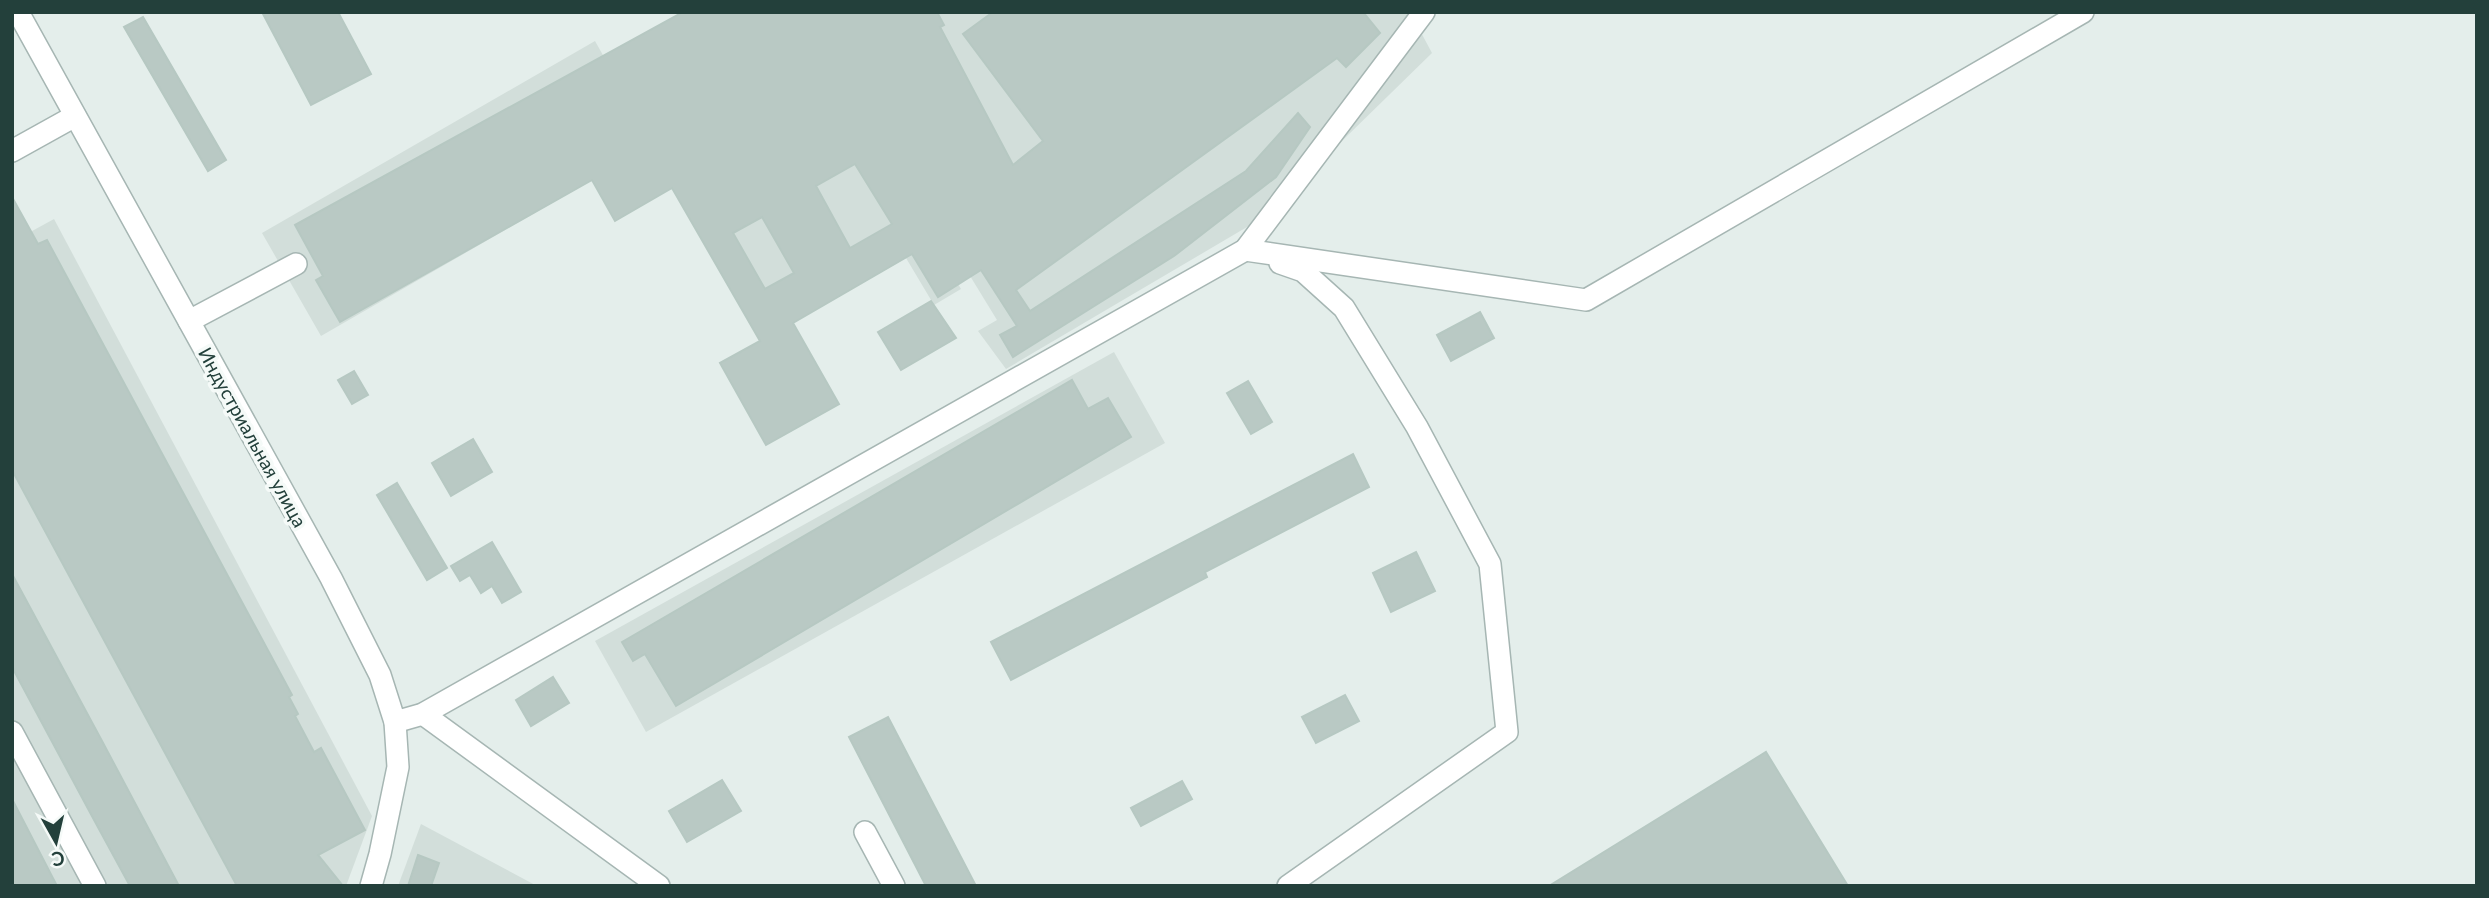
<svg xmlns="http://www.w3.org/2000/svg" width="2489" height="898" font-family="Lato,sans-serif">
  <style>
    .built { fill: #d2deda }
    .building { fill: #b9c9c4; stroke: #b6c8c2; stroke-width: 2; fill-rule: evenodd }
    .lines { fill: none; stroke-linecap: round; stroke-linejoin: round }
    .minor-casing { stroke: #a6b6b3; stroke-width: 24 }
    .minor { stroke: #fff; stroke-width: 21 }
    .labels { text-anchor: middle; dominant-baseline: central; stroke-width: 7; stroke-linejoin: round; paint-order: stroke }
    .street-label { font-size: 19px; fill: #23403b; stroke: #f5faf8 }
  </style>
  <rect width="100%" height="100%" fill="#e4eeeb"/>
  <g class="built">
    <path d="M682,12H1410L1432,53L1264,217L1006,369L978,331L997,320L926,204L910,200L961,289L934,305L906,258L760,341L672,188L615,221L592,180L321,336L262,233L595,41L604,57Z"/>
    <path d="M54,219L372,816L346,886H12V242Z"/>
    <path d="M1114,352L1165,443L646,732L595,641Z"/>
    <path d="M421,824L537,886H398Z"/>
  </g>
  <g class="building">
    <path d="M262,12H338L371,74L311,105Z"/>
    <path d="M683,12H937L944,25L940,27L1013,165L1043,141L963,34L993,12H1363L1380,33L1346,67L1337,58L1016,290L1030,311L1246,171L1298,113L1310,127L1276,177L1174,256L1013,357L1000,335L1017,326L981,270L938,297L912,254L793,323L839,404L766,445L720,363L760,341L672,188L615,221L592,180L340,322L316,280L323,276L295,225ZM855,164L892,224L850,248L816,186ZM762,217L794,273L765,289L733,233Z"/>
    <path d="M143,17L226,160L208,171L124,27Z"/>
    <path d="M12,197L38,244L47,240L292,695L289,697L298,714L295,716L314,752L321,748L365,830L318,855L343,886H237L12,470Z"/>
    <path d="M931,301L956,338L901,370L878,332Z"/>
    <path d="M1480,312L1494,338L1451,361L1437,335Z"/>
    <path d="M354,371L368,395L352,404L338,380Z"/>
    <path d="M1072,380L1088,409L1108,398L1131,437L676,706L645,654L633,661L622,642Z"/>
    <path d="M1248,381L1272,422L1251,434L1227,393Z"/>
    <path d="M473,439L492,472L451,496L432,463Z"/>
    <path d="M1353,454L1369,487L1205,572L1207,577L1011,680L991,642Z"/>
    <path d="M397,483L447,568L427,580L377,495Z"/>
    <path d="M492,542L521,592L502,603L492,586L481,593L470,575L460,581L451,566Z"/>
    <path d="M1416,552L1435,591L1391,612L1373,573Z"/>
    <path d="M12,574L102,741L179,886H130L93,818L12,667Z"/>
    <path d="M553,677L569,703L531,726L516,700Z"/>
    <path d="M1345,695L1359,721L1316,743L1302,717Z"/>
    <path d="M888,717L976,886H926L849,737Z"/>
    <path d="M1766,752L1848,886H1549Z"/>
    <path d="M722,780L741,811L687,842L669,811Z"/>
    <path d="M1182,781L1192,799L1141,826L1131,808Z"/>
    <path d="M12,799L57,886H12Z"/>
    <path d="M418,855L439,863L431,886H408Z"/>
  </g>
  <g class="lines">
    <g class="minor-casing">
      <g id="minor">
        <path d="M18,12L331,578L380,675L395,722L398,767L380,854L371,886"/>
        <path d="M12,151L75,116"/>
        <path d="M1245,250L1586,300L2083,12"/>
        <path d="M1280,263L1303,271L1344,308L1417,427L1490,564L1507,732L1288,886"/>
        <path d="M189,321L296,264"/>
        <path d="M423,714L659,886"/>
        <path d="M395,722L423,714L1245,250L1424,12"/>
        <path d="M12,732L95,886"/>
        <path d="M865,832L894,886"/>
      </g>
    </g>
    <use href="#minor" class="minor"/>
  </g>
  <g class="labels">
    <g class="street-label">
      <text transform="translate(253 437) rotate(61)">Индустриальная улица</text>
    </g>
  </g>
  <rect width="2489" height="898" fill="none" stroke="#23403b" stroke-width="28"/>
  <g transform="translate(56 842) rotate(172)" stroke="#f5faf8" stroke-width="5" paint-order="stroke">
  <path d="M0-5L12 26L0 18L-12 26Z" fill="#23403b"/>
  <text y="-10" font-size="19" font-weight="bold" text-anchor="middle" fill="#23403b">С</text>
  </g>
</svg>
